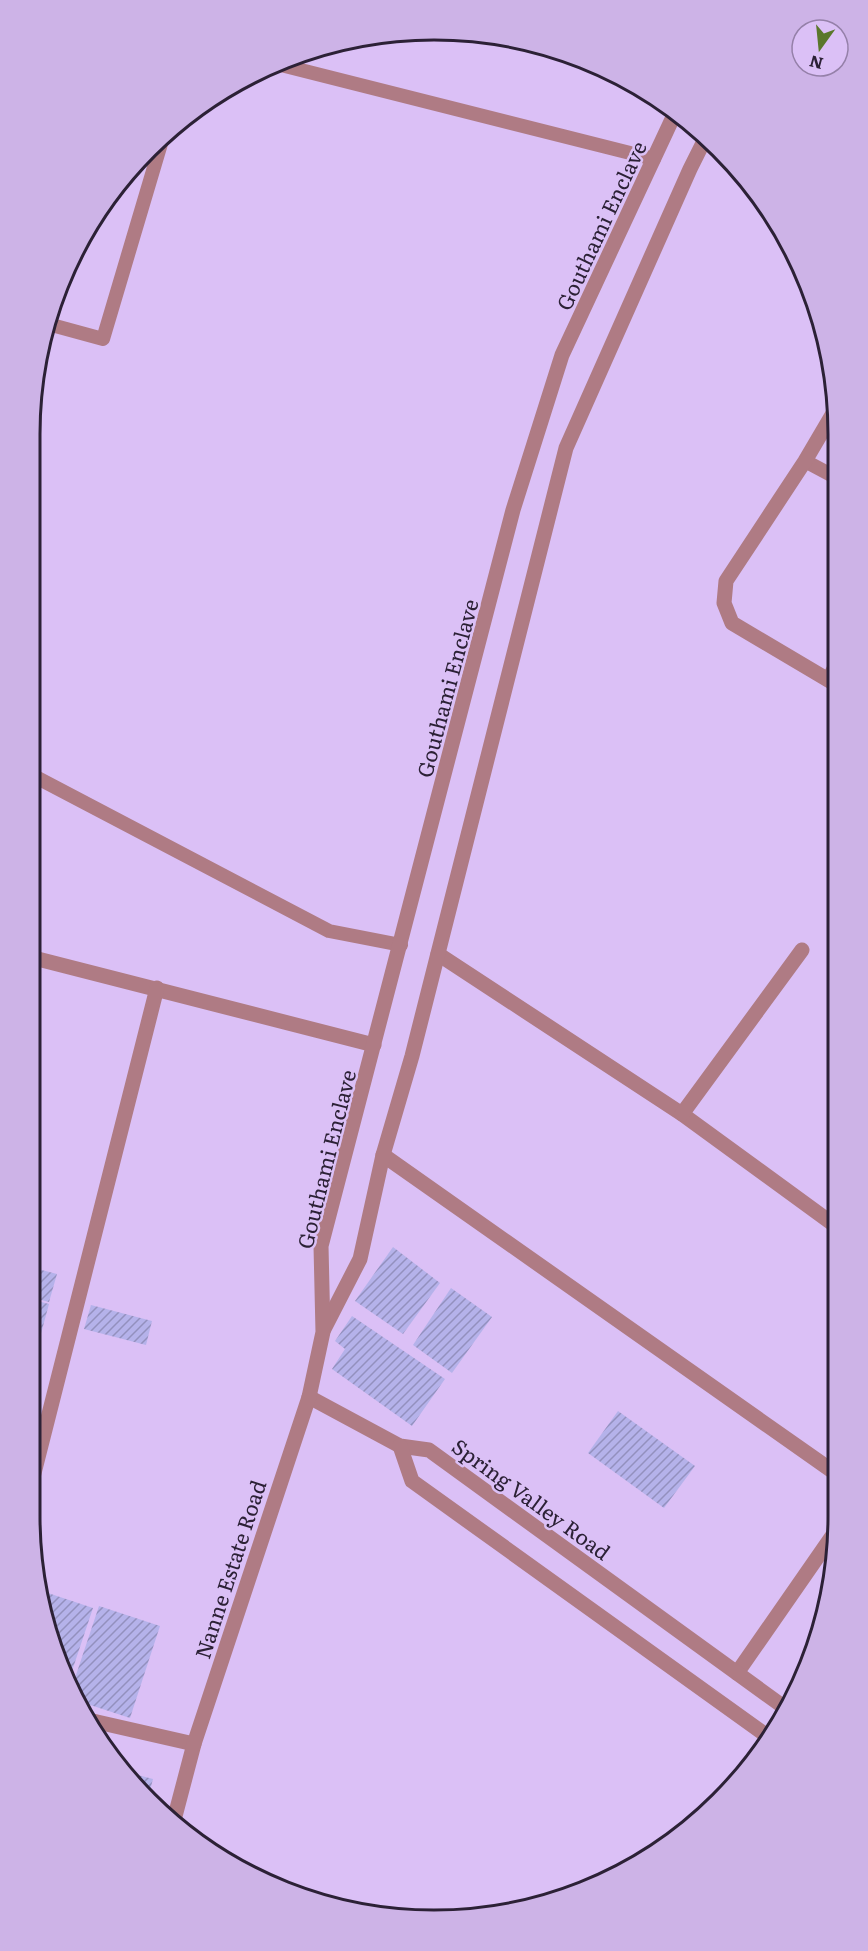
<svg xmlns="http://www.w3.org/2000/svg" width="868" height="1951" font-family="Literata,serif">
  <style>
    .building { fill: url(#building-hatch) }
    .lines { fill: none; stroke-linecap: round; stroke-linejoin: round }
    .service { stroke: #af7b84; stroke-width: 14 }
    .minor { stroke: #af7b84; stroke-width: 15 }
    .tertiary { stroke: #af7b84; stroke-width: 15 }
    .labels { text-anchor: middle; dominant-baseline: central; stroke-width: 5; stroke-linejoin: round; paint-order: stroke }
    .street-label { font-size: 21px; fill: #2c2136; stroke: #dbc0f6 }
    .rim { fill: none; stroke: #2c2136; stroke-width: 3 }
  </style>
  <defs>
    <pattern id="building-hatch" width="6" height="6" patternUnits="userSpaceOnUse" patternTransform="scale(1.5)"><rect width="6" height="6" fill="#b5b2ea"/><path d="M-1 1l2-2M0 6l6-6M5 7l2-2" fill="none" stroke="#9390be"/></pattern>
  </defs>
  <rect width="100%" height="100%" fill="#dbc0f6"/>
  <g class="building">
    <path d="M393,1247L440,1283L403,1334L355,1301Z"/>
    <path d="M30,1267L57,1274L49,1302L30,1297Z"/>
    <path d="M451,1288L492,1317L452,1373L413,1345Z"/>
    <path d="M30,1299L49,1304L36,1352L30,1351Z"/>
    <path d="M91,1305L152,1321L146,1345L84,1329Z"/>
    <path d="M352,1316L445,1379L412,1426L332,1369L345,1349L335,1341Z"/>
    <path d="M618,1411L695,1466L664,1508L588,1453Z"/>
    <path d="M42,1591L93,1608L68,1683L52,1647Z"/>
    <path d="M99,1606L160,1626L130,1718L75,1700L71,1690Z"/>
    <path d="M134,1774L153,1779L148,1798L132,1784Z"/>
  </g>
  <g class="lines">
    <g class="service">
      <path d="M277,64L654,159"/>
      <path d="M48,324L103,339L163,137"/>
      <path d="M805,461L835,477"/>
      <path d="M828,680L835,666"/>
      <path d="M30,774L329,931L401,945"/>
    </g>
    <g class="minor">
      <path d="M835,410L805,461L726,581L724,603L732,623L835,684"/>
      <path d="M438,954L682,1114L837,1227"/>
      <path d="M30,957L374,1045"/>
      <path d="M682,1114L802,950"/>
      <path d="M383,1155L838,1475"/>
      <path d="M30,1489L157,988"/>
      <path d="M737,1673L835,1532"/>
    </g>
    <g class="tertiary">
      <path d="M324,1329L360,1259L383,1155L412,1056L566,448L690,169L705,139"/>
      <path d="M309,1397L400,1446L429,1450L788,1710"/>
      <path d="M400,1446L412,1481L770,1738"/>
      <path d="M84,1719L194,1744"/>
      <path d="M174,1820L194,1744L309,1397L323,1332L321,1246L513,510L562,355L675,113"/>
    </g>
  </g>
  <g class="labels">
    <g class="street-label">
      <text transform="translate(600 225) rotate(-65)">Gouthami Enclave</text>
      <text transform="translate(446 688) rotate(-75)">Gouthami Enclave</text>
      <text transform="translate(325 1159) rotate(-76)">Gouthami Enclave</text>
      <text transform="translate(532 1498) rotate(36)">Spring Valley Road</text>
      <text transform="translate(229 1569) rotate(-72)">Nanne Estate Road</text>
    </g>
  </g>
  <path d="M0 0H868V1951H0ZM434 40H434A394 394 0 0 1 828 434V1516A394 394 0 0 1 434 1910H434A394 394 0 0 1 40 1516V434A394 394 0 0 1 434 40Z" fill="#cdb3e7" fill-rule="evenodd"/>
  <path class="rim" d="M434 40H434A394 394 0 0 1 828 434V1516A394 394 0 0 1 434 1910H434A394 394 0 0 1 40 1516V434A394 394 0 0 1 434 40Z"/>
  <g transform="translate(820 48) rotate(195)"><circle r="28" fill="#dbc0f6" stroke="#9580a9" stroke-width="1.5"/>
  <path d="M0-4.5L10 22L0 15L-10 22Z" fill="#5a772b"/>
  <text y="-9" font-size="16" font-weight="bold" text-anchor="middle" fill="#2c2136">N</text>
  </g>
</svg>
